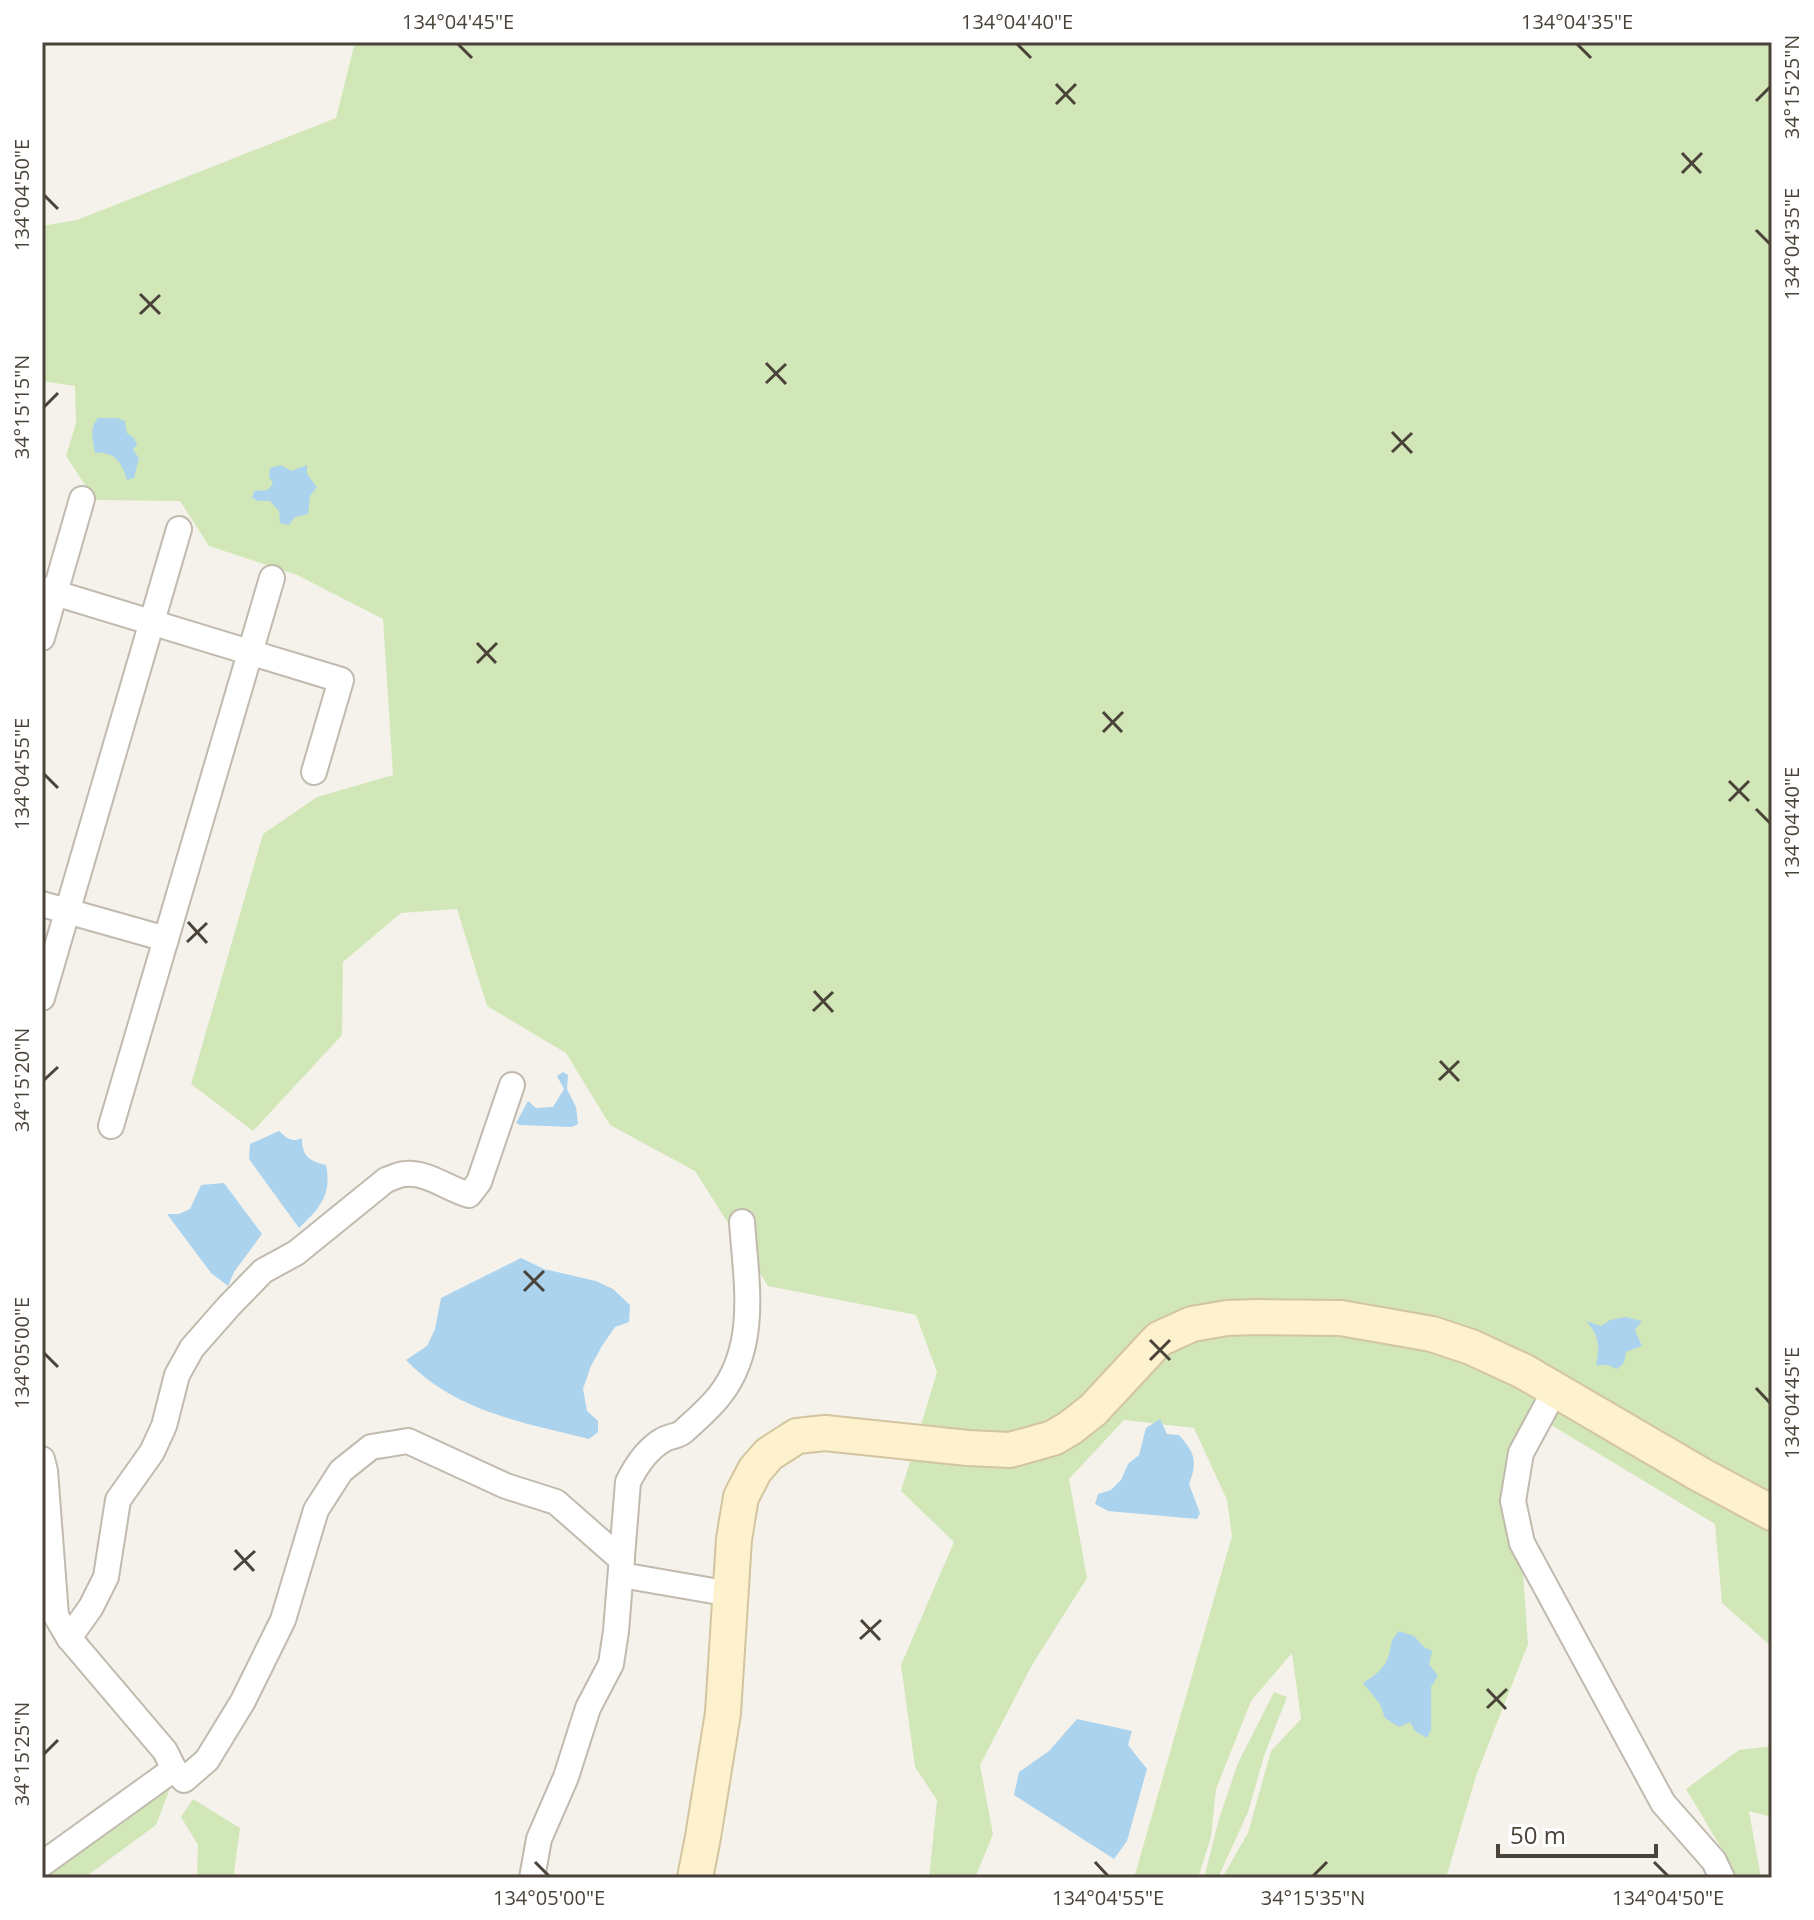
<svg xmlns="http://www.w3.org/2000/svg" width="1814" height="1920" font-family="'Open Sans',sans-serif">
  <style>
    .green { fill: #d2e7b7 }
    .water { fill: #acd3ee }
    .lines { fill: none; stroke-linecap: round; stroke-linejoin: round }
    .street-casing { stroke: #c1baae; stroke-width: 28 }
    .secondary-casing { stroke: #d3c59d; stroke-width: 38 }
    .street { stroke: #fff; stroke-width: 24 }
    .secondary { stroke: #fdf1ce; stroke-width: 34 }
    .ticks { fill: none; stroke: #4a4339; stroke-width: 3 }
    .neatline { fill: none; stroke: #4a4339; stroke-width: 3 }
    .ticks-label { font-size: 20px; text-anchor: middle; fill: #4a4339 }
  </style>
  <rect width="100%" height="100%" fill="#f5f2ec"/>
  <g class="green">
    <path d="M355,42H1772V1647L1722,1603L1715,1524L1543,1420L1516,1475L1528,1644L1476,1776L1446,1878H1222L1248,1833L1271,1751L1301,1719L1292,1653L1251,1701L1216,1789L1211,1837L1198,1878H1134L1232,1536L1227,1500L1194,1428L1124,1420L1069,1479L1087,1578L1032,1665L980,1765L993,1834L975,1878H929L937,1800L915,1767L901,1665L954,1542L901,1491L937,1372L916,1315L768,1286L695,1171L610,1125L566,1053L487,1006L457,909L401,913L343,962L342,1035L253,1131L191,1084L263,834L317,797L393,775L383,619L297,575L209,546L180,501L95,500L66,456L76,423L75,386L42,381V226L77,220L336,118Z"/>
    <path d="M1274,1692L1287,1697L1264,1756L1248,1812L1218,1878H1204L1219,1819L1238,1763Z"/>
    <path d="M1772,1746V1817L1749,1811L1761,1878H1735L1732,1866L1686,1789L1739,1750Z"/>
    <path d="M171,1786L156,1825L84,1878H45Z"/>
    <path d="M193,1799L240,1828L234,1872L237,1878H197L198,1845L181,1817Z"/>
  </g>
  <g class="water">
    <path d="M98,418H117L125,421L127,433L134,438L137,444L133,450L139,458L134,478L127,480C122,463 115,451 95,453C93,440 89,428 98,418Z"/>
    <path d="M281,465L291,471L307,465V474L317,487L310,496L308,514L295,517L289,525L280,523L279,511L270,501H258L252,498L254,491L268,490L273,483L269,477L270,468Z"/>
    <path d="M563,1072L568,1075L567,1089L576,1107L578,1124L572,1127L520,1125L516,1123L528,1101L536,1108L553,1107L564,1089L557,1076Z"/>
    <path d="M279,1131C287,1138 291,1143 302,1138C302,1156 309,1161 326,1165C332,1195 320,1208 299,1228L249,1159L250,1144Z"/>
    <path d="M224,1183L262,1234L234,1272L228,1286L211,1273L167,1214H179L190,1209L201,1185Z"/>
    <path d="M521,1258L544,1269L596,1281L613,1289L630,1305L629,1322L615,1327L602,1346L591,1366L583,1389L587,1411L598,1421V1432L589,1439C522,1422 456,1412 406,1360L427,1346L435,1329L441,1298Z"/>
    <path d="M1626,1317L1642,1321L1635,1330L1642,1346L1626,1352L1624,1363L1617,1369L1608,1365H1596C1600,1346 1599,1335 1586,1321L1601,1326L1610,1320Z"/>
    <path d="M1160,1419L1167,1434L1179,1435C1195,1453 1198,1462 1189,1484L1200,1513L1197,1519L1108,1511L1095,1504L1098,1494L1111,1490L1121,1480L1128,1464L1139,1455L1146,1428Z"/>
    <path d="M1399,1631L1414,1636L1424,1647L1432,1651L1429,1664L1438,1676L1431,1687V1730L1427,1738L1415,1731L1410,1722L1399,1727L1385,1718L1380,1704L1363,1683C1374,1676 1386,1668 1389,1654C1393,1640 1389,1643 1399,1631Z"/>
    <path d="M1077,1719L1132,1731L1128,1745L1147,1769L1127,1841L1114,1859L1014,1795L1019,1772L1049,1751Z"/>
  </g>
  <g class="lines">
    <g class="street-casing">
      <g id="street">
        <path d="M42,589L341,680L314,772"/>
        <path d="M42,638L82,499"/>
        <path d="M42,904L166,939"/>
        <path d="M42,998L179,529"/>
        <path d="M111,1126L272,578"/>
        <path d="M1555,1390L1521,1453L1513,1501L1522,1543L1663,1803L1714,1861L1722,1878"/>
        <path d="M42,1459L45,1471L56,1616L69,1638L165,1751L174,1769L184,1780L207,1760L243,1701L283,1620L316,1510L341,1471L371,1447L408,1441L506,1486L556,1502L622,1560"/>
        <path d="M621,1575L731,1594"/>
        <path d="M69,1638L91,1607L106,1577L118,1500L152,1452L164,1426L177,1375L192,1348L229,1306L263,1271L296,1253L386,1180C392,1178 399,1174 405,1174C428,1172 448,1189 469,1195L479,1182L512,1085"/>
        <path d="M42,1864L174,1769"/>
        <path d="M532,1878L539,1839L566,1777L588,1708L611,1664L616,1631L628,1482C636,1466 647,1449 663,1440C671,1435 679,1437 685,1430C697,1419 710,1408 720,1395C759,1345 746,1281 742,1222"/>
      </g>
    </g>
    <g class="secondary-casing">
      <path id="secondary" d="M695,1878L703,1837L723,1713L734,1539L741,1497L755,1470L769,1454L797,1436L825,1433L968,1448L1010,1450L1053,1438L1070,1428L1093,1410L1159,1339L1192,1324L1227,1318L1256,1317L1341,1318L1432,1334L1471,1347L1523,1371L1701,1475L1772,1513"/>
    </g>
    <use href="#street" class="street"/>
    <use href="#secondary" class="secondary"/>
  </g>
  <path class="ticks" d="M458,44L472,58M1017,44L1031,58M1577,44L1591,58M1056,84L1075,104M1756,101L1770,87M1056,104L1076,84M1682,153L1701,173M1682,173L1702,153M44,195L58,209M1756,230L1770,244M140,294L160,314M140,314L160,295M766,363L786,384M766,383L786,364M44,407L58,393M1392,432L1412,453M1392,452L1412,433M477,643L496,663M477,663L497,643M1103,712L1122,732M1103,732L1123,712M44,774L58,788M1729,781L1749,801M1729,801L1749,781M1756,809L1770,823M188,922L207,943M187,942L207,923M814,991L833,1012M813,1011L833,992M1440,1061L1459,1081M44,1080L58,1067M1439,1080L1459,1061M524,1271L544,1291M524,1291L544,1271M1150,1340L1170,1360M44,1353L58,1367M1150,1360L1170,1340M1756,1388L1770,1403M235,1550L254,1571M234,1570L255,1551M861,1620L880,1640M860,1639L881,1620M1487,1689L1506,1709M1487,1708L1507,1689M44,1754L58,1740M535,1862L549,1876M1095,1862L1108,1876M1654,1862L1668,1876M1313,1876L1327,1862"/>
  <rect width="1814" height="1920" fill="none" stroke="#ffffff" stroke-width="88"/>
  <path d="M1498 1844v12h158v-12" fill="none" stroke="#4a4339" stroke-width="4"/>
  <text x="1510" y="1844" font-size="24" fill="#4a4339" stroke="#ffffff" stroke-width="6" paint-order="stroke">50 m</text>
  <rect x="44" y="44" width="1726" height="1832" class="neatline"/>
  <g class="ticks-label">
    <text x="458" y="29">134°04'45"E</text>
    <text x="1017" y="29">134°04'40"E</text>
    <text x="1577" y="29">134°04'35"E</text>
    <text transform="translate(1792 87) rotate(-90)" y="7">34°15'25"N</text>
    <text transform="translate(22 195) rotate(-90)" y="7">134°04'50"E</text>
    <text transform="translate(1792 244) rotate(-90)" y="7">134°04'35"E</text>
    <text transform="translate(22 407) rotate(-90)" y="7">34°15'15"N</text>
    <text transform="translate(22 774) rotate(-90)" y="7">134°04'55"E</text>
    <text transform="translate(1792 823) rotate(-90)" y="7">134°04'40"E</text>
    <text transform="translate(22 1080) rotate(-90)" y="7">34°15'20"N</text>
    <text transform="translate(22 1353) rotate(-90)" y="7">134°05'00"E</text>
    <text transform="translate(1792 1403) rotate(-90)" y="7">134°04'45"E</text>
    <text transform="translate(22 1754) rotate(-90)" y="7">34°15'25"N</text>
    <text x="549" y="1905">134°05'00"E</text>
    <text x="1108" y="1905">134°04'55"E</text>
    <text x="1313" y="1905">34°15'35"N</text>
    <text x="1668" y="1905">134°04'50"E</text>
  </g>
</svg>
